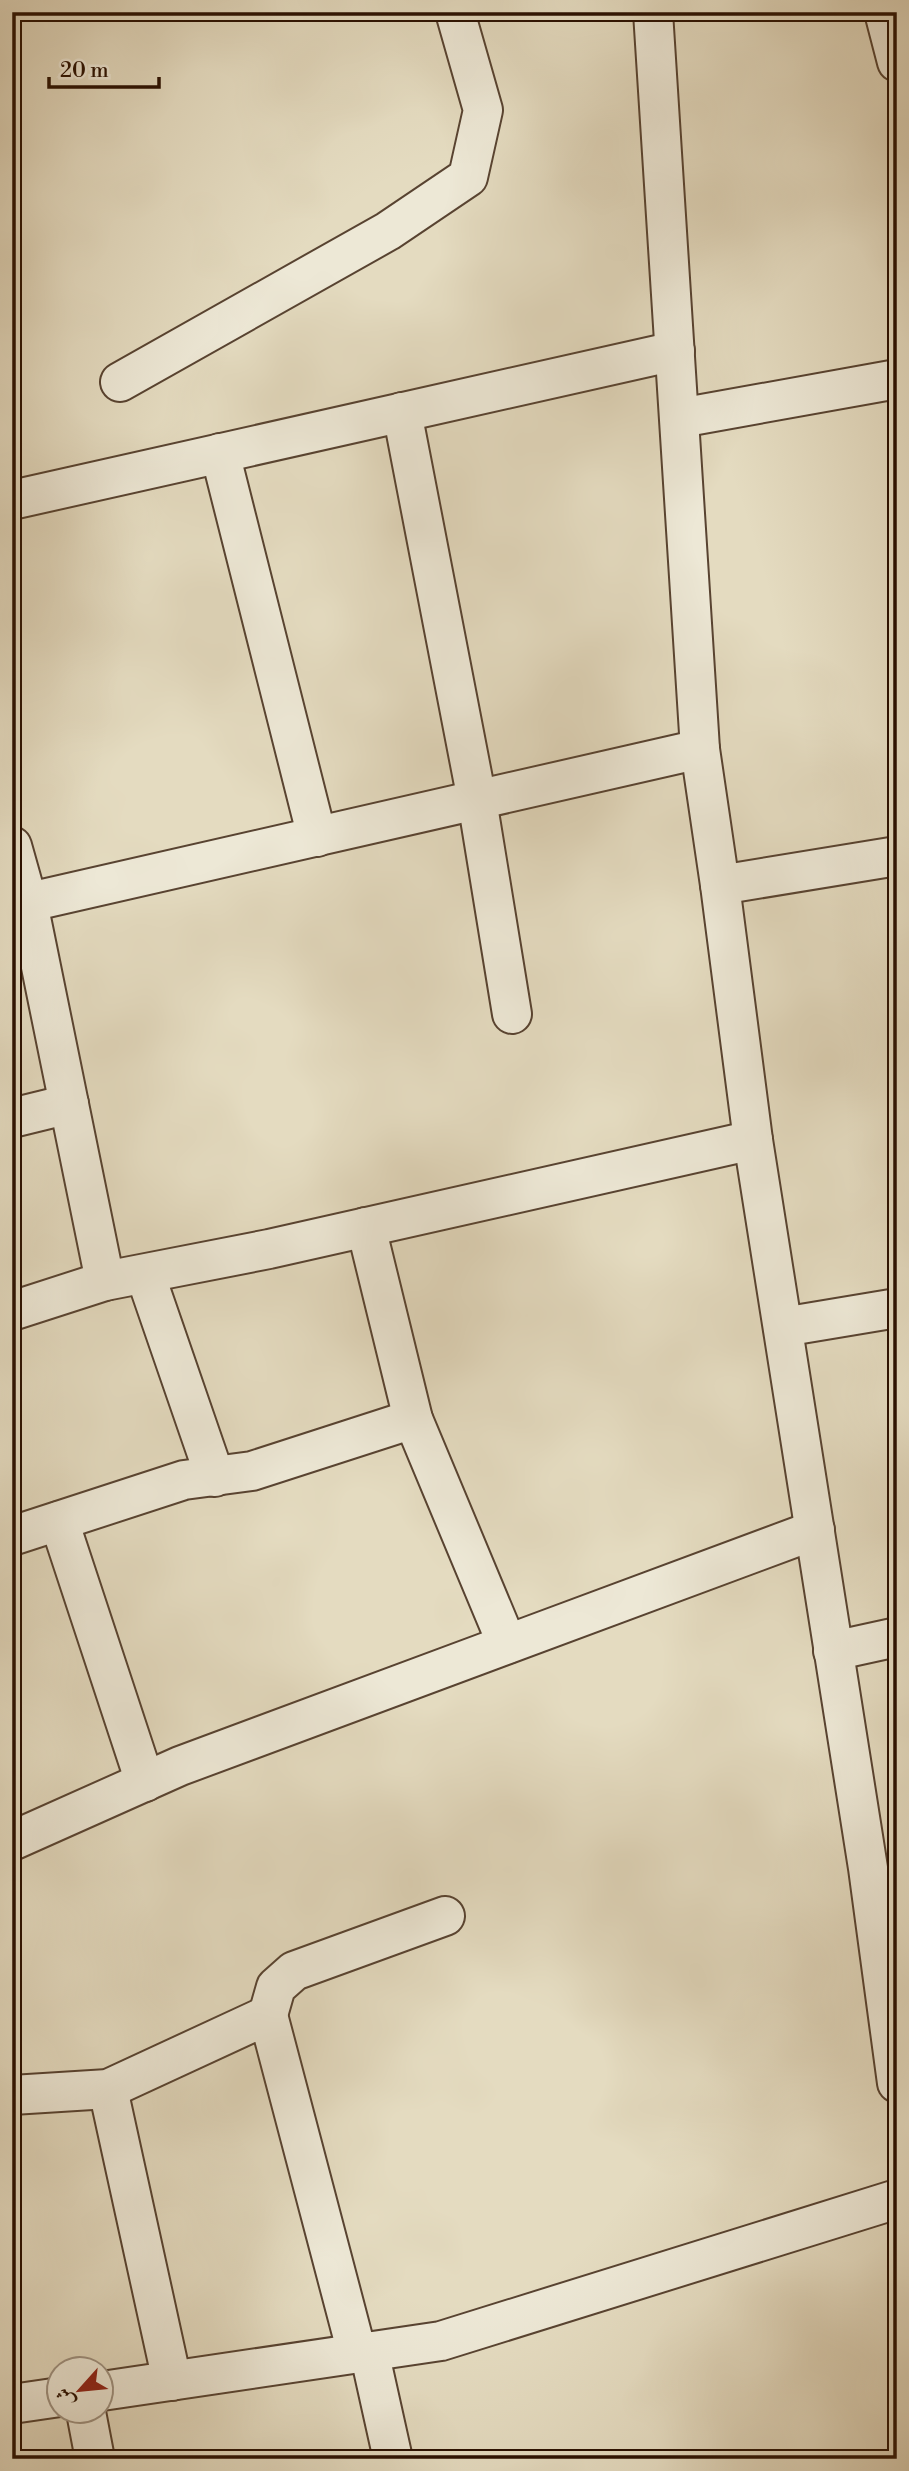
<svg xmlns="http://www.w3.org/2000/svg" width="909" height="2471" font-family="'Libre Bodoni',Amiri,serif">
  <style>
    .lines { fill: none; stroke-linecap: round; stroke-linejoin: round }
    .minor-casing { stroke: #584331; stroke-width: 42 }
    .minor { stroke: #ede8d6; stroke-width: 38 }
  </style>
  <rect width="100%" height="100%" fill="#e4dbc0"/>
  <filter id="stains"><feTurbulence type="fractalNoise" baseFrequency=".00286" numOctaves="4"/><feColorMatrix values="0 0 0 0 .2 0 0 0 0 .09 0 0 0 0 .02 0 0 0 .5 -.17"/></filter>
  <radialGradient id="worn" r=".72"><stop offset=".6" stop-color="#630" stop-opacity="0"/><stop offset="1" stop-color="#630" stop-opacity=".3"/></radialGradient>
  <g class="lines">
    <g class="minor-casing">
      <g id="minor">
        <path d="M653,12L700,749L720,885L753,1140L868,1868L897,2083"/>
        <path d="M884,12L897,62"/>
        <path d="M120,382L388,231L468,177L483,110L455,12"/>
        <path d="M402,412L477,800L512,1014"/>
        <path d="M680,418L897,379"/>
        <path d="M220,453L317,837"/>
        <path d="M12,500L675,351"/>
        <path d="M12,846L28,903L105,1281"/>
        <path d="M720,885L897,856"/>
        <path d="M12,906L700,749"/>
        <path d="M12,1118L69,1104"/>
        <path d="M366,1227L413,1419L507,1644"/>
        <path d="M145,1274L215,1477"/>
        <path d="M12,1311L105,1281L269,1249L753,1140"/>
        <path d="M783,1327L897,1308"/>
        <path d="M59,1521L145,1782"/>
        <path d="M12,1536L184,1480L252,1471L413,1419"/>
        <path d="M833,1651L897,1637"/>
        <path d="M12,1841L180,1766L815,1530"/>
        <path d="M268,2015L276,1987L294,1971L445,1916"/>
        <path d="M108,2089L172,2381"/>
        <path d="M12,2095L108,2089L268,2015L357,2353"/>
        <path d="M369,2351L393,2459"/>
        <path d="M102,2391L441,2341L897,2199"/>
        <path d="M12,2404L60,2397"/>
        <path d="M86,2412L95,2459"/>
      </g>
    </g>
    <use href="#minor" class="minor"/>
  </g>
  <rect width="909" height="2471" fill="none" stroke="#e4dbc0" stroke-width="42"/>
  <rect x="14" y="14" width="881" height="2443" fill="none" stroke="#2a1001" stroke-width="3.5"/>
  <rect x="21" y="21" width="867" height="2429" fill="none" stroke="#2a1001" stroke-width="2"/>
  <g transform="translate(80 2390) rotate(243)"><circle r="33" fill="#ede8d6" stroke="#9f9281" stroke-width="2"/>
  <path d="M0-5L12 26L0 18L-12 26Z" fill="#8f2418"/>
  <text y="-10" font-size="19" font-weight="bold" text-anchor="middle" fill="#2a1001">ش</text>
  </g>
  <path d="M49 77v10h110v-10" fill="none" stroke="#2a1001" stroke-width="3.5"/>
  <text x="60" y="77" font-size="21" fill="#2a1001" stroke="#ede8d6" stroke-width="5" paint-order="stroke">20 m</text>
  <rect width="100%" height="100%" filter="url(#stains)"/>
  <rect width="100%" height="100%" fill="url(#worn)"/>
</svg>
